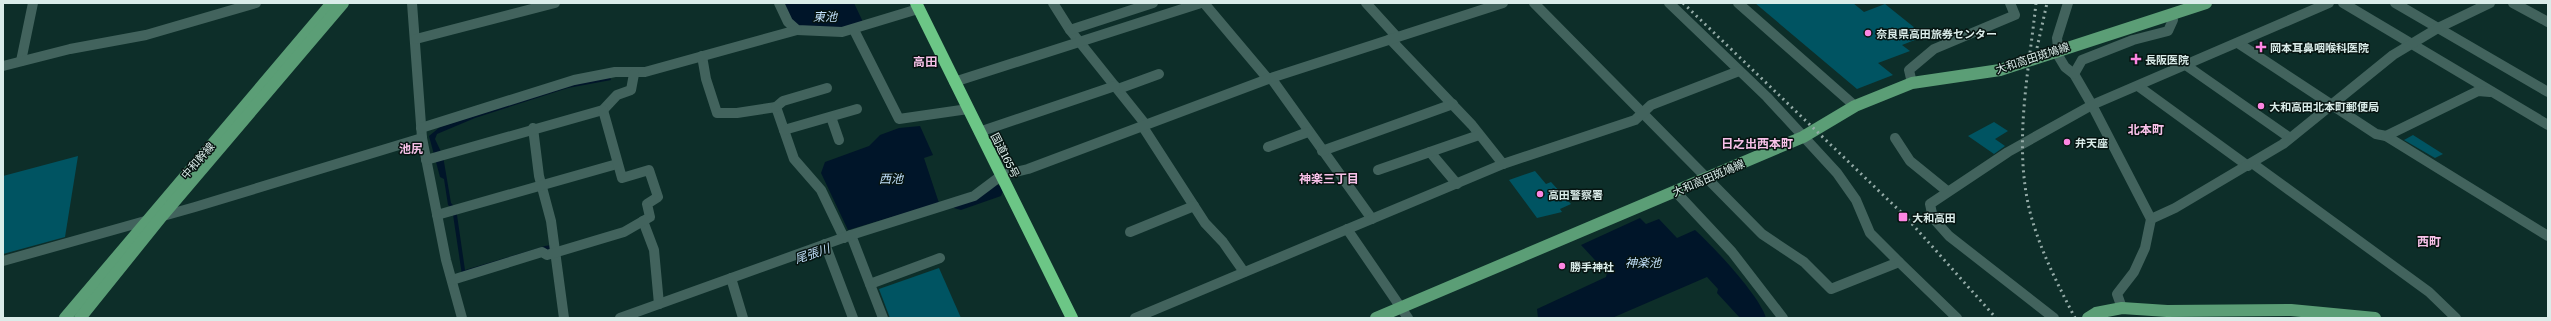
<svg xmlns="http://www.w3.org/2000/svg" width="2551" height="321" font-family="Literata,'Noto Sans JP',serif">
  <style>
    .water { fill: #001529 }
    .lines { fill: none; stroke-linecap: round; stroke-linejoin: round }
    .river { fill: #001529; fill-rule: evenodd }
    .building { fill: #005462 }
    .minor { stroke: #42635d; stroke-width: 10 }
    .major { stroke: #5b9e76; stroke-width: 12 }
    .highway { stroke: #6cc686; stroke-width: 12 }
    .rail { stroke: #94aba7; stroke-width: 3; stroke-dasharray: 2 4; stroke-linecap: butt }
    .poi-dot { fill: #fd86e2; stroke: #061411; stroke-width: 1.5 }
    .labels { text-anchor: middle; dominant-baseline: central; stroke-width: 3; stroke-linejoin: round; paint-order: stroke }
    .poi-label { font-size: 11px; font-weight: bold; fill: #daece9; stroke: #061411; text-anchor: start }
    .street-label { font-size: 11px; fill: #daece9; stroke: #061411 }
    .water-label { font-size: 12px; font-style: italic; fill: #c0dff9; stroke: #061411 }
    .neighbourhood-label { font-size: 12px; font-weight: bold; fill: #f7c1e8; stroke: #061411 }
  </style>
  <rect width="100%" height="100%" fill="#0d2e29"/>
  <g class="water">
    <path d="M784,3H854L863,22L846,30L800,27L793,23Z"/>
    <path d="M610,77L611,80L568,88L475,118L437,134L435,139L443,156L451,203L456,208L465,270L545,246L551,245L552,247L546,251L462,275L452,208L448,205L444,179L440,177L429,136L440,127L574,84Z"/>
    <path d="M920,126L933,155L924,158L939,203L848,230L821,173L825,162L869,146L880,135L899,128Z"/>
    <path d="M1640,218L1646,224L1659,219L1677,238L1695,230C1713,246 1760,296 1766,318H1740L1717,293L1718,289L1707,277L1612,318H1538L1537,309L1606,277L1607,273L1581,245Z"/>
  </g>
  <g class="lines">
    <path class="river" d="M994,184L1001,186L1003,191L1001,196L961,210L954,208L952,203L954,198Z"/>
  </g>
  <g class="building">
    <path d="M1755,3H1853L1864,12L1885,4L1925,36L1902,45L1910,51L1878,63L1893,75L1857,89Z"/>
    <path d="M1994,122L2008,131L1995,139L2005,146L1994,154L1968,136Z"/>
    <path d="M2413,135L2443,154L2435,158L2404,140Z"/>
    <path d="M78,156L65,237L3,254V176Z"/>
    <path d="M1535,171L1546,184L1551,182L1571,204L1560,209L1562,212L1537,218L1509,180Z"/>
    <path d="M939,268L961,318H890L879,289Z"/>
  </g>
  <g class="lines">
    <g class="minor">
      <path d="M412,3L422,138L446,260L462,318"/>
      <path d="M779,3L788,22L797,30L842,32L918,9"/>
      <path d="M1053,3L1070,30L1146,125"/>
      <path d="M1204,3L1268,79"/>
      <path d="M1366,3L1397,37"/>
      <path d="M1534,3L1762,234L1804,262L1831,289L1899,262L1870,233L1856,200L1837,173L1767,97L1669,3"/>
      <path d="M1738,3L1855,106"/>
      <path d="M2068,3L2057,38L2059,57L2065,67L2074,74L2092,105L2151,219L2145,248L2134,272L2117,294L2122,308"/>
      <path d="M2343,3L2548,125"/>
      <path d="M2395,3L2548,92"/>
      <path d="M2513,3L2548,22"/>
      <path d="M854,30L899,119L968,109"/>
      <path d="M1070,30L1153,3"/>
      <path d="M416,39L555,3"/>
      <path d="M1390,39L1472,125L1503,164"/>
      <path d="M2238,43L2376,134L2386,136L2548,236"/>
      <path d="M702,56L706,79L717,113H737L776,107L794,159L821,190L844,238"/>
      <path d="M21,61L33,3"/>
      <path d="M3,66L70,49L146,35L256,3"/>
      <path d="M2187,66L2290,138"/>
      <path d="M2074,74L2082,60L2133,40L2168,31L2173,20L2170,15"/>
      <path d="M1271,78L1372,219"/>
      <path d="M954,82L1201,3"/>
      <path d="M1912,83L1909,70L1934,49L2015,15L2010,3"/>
      <path d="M2138,86L2248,166"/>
      <path d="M1118,89L1159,74"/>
      <path d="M776,107L783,101L827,88"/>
      <path d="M831,117L839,140"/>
      <path d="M1143,127L1205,223L1223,242L1244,272"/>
      <path d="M421,128L574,80L615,72H645L797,30"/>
      <path d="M533,128L539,176L551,221L564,318"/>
      <path d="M784,130L857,109"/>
      <path d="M979,132L1115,86"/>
      <path d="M2386,136L2478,91L2490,92"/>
      <path d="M1895,138L1910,161L1947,191"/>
      <path d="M1268,147L1308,132"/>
      <path d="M1322,151L1453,104"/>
      <path d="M1430,152L1457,184"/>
      <path d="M426,160L603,110L617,95L631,90L634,74"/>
      <path d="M2252,163L2429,292L2456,318"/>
      <path d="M1378,170L1479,135"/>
      <path d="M1675,191L1732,252L1783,318"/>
      <path d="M437,215L617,164"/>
      <path d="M2151,219L2175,208L2283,144L2393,55L2438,28L2490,3"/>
      <path d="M643,221L654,250L659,304"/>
      <path d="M1347,229L1408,318"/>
      <path d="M1130,232L1194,206"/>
      <path d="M851,235L883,318"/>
      <path d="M825,244L853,318"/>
      <path d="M3,261L195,207L422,138"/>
      <path d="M1899,262L1957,318"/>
      <path d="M731,278L743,318"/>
      <path d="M452,280L542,252L547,255L624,232L650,217L647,204L658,197L649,170L622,178L603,110"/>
      <path d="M870,284L940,258"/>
      <path d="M620,318L851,235L974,196L1002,175L1028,169L1268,79L1503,3"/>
      <path d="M1135,318L1503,164L1635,120L1651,105L1739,71"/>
      <path d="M2054,318L1949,236L1933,218L1930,204L2008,152L2092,105L2329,3"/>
    </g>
    <g class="major">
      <path d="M65,318L332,3"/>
      <path d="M80,318L162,216L343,3"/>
      <path d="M1376,318L1803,137L1855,106L1912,83L2000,70L2206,3"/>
      <path d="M2088,318L2096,313L2122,308L2167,311L2291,310L2375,318"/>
    </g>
    <path class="highway" d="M916,3L1072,318"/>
    <g class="rail">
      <path d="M1683,3L1905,216L1996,318"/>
      <path d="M2036,3C2029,71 2013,144 2030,212C2040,250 2057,283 2075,318"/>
      <path d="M2037,48L2047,3"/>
    </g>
  </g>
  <g class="poi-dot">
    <circle cx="1868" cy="33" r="4"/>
    <path d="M2259 41h4v4h4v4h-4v4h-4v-4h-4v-4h4z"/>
    <path d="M2134 53h4v4h4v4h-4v4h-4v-4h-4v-4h4z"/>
    <circle cx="2261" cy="106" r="4"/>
    <circle cx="2067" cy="142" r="4"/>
    <circle cx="1540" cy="194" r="4"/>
    <rect x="1898" y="212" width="10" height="10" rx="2"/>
    <circle cx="1562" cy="266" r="4"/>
  </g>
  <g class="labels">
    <g class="poi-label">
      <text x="1876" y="33">奈良県高田旅券センター</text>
      <text x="2270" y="47">岡本耳鼻咽喉科医院</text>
      <text x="2145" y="59">長阪医院</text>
      <text x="2269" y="106">大和高田北本町郵便局</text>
      <text x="2075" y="142">弁天座</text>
      <text x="1548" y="194">高田警察署</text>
      <text x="1912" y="217">大和高田</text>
      <text x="1570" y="266">勝手神社</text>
    </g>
    <g class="street-label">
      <text transform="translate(2032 57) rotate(-18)">大和高田斑鳩線</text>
      <text transform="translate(1006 155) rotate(63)">国道165号</text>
      <text transform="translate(197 160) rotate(-49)">中和幹線</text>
      <text transform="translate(1708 177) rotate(-23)">大和高田斑鳩線</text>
    </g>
    <g class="water-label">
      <text x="825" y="16">東池</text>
      <text x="891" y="178">西池</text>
      <text transform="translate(812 253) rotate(-19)">尾張川</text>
      <text x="1643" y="262">神楽池</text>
    </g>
    <g class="neighbourhood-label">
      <text x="925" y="61">高田</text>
      <text x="2146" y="129">北本町</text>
      <text x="1757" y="143">日之出西本町</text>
      <text x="411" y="148">池尻</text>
      <text x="1329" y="178">神楽三丁目</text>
      <text x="2429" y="241">西町</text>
    </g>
  </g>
  <rect width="2551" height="321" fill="none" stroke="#daece9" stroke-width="8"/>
</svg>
